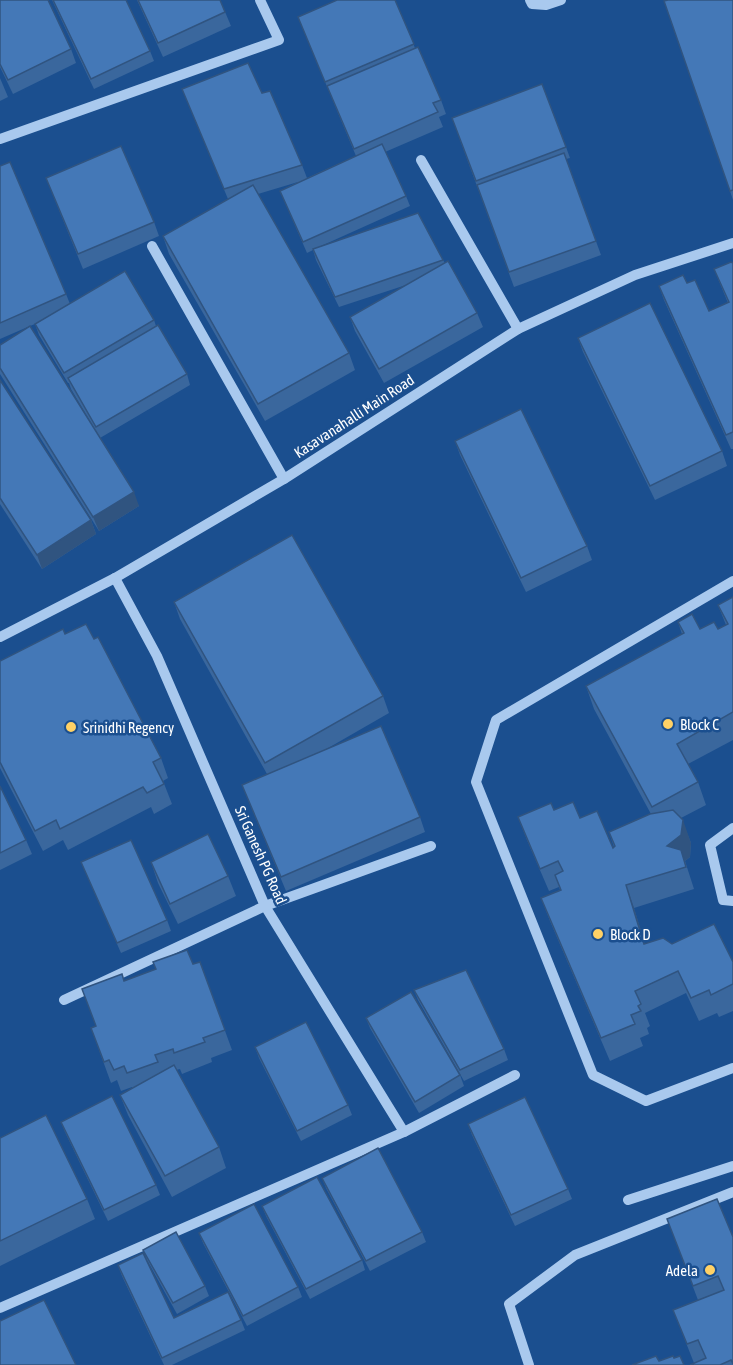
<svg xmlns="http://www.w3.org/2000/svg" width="733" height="1365" font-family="'Asap Condensed',sans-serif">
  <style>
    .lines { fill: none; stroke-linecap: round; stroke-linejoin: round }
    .minor { stroke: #a9c9ee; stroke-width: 10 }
    .wall { fill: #3a679d }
    .shaded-wall { fill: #305480 }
    .building { fill: #4478b7; stroke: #305480; stroke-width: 1.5 }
    .poi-dot { fill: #ffd166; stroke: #1b4f8f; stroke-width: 2 }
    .labels { text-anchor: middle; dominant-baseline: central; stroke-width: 5; stroke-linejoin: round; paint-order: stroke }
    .street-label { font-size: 15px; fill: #fff; stroke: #1b4f8f }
    .poi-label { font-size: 15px; fill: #fff; stroke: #1b4f8f; text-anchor: start }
  </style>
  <rect width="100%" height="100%" fill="#1b4f8f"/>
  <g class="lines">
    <g class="minor">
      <path d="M530,0L532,4L546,5L561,0"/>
      <path d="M0,139L279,40L260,0"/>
      <path d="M421,160L518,329"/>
      <path d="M152,246L284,479"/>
      <path d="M115,578L157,656L265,906L404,1132"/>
      <path d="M733,581L496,720L476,782L593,1075L646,1101L733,1068"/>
      <path d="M0,637L115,578L284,479L518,329L635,275L733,243"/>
      <path d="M733,828L710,845L723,900L733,901"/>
      <path d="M64,1000L265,906L431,846"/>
      <path d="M628,1200L733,1166"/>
      <path d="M0,1308L404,1132L515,1075"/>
      <path d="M529,1365L509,1304L575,1255L733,1192"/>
    </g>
  </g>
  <g class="wall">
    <path d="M0,0L71,49L76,63L13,94L0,67Z"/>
    <path d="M52,0H126L150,51L154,61L94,89Z"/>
    <path d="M137,0H220L231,26L163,57Z"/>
    <path d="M395,0L415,48L441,100L446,114L439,117L443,127L385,152L406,196L410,206L321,246L443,260L477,313L483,327L384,383L355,331L350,317L406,285L339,307L316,260L313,250L307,253L280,191L298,182L258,194L349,353L355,370L265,421L169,254L163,236L228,199L182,89L262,93L302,165L307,178L356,156L298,17Z"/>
    <path d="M733,0V200L730,191Z"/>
    <path d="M0,78L8,97L0,101Z"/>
    <path d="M452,118L566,147L570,158L566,159L601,255L514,287Z"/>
    <path d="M0,166L66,294L70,304L154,320L156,326L187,374L190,385L100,438L71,389L69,383H68L39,335L35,324L30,326L139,506L99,531L0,374V345L30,326L0,339Z"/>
    <path d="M46,178L154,222L159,236L83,269Z"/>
    <path d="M733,263V449H731L664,300L659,286L687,283L709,311L728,303L714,269Z"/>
    <path d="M578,338L722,451L727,466L655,500L583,352Z"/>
    <path d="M0,380L91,520L96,534L42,569L0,504Z"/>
    <path d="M455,441L587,546L592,560L526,592L460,455Z"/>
    <path d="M733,597V740L688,764L698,782L706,805L681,818L691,843L690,857L685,861L694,889L634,908L645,944H672L733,962V1011L719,1017L717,1013L699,1021L686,993L645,1013L650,1026L647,1028L649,1034L640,1038L643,1046L610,1061L550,921L541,898L560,890L559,887L549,891L527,840L518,817L554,810L580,818L613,848L614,847L609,832L651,814L594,709L586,686L682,634L678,622L700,629H718L726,625L718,605Z"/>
    <path d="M174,602L383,696L389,713L323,751L420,817L425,832L286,891L242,785L267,774L180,619Z"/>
    <path d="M65,634L161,758L168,778L163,781L172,804L154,814L151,807L68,850L63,840L43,851L0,768V661Z"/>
    <path d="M0,786L26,840L32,854L0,870Z"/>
    <path d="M81,862L167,920L171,931L121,953Z"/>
    <path d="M151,862L228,876L236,896L178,924L158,883Z"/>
    <path d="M200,962L232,1050L211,1058L212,1062L182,1074L180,1069L176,1070L219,1147L226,1168L172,1197L128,1115L120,1095L132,1088V1087L121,1091L117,1080L111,1083L91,1028L96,1026L125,980Z"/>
    <path d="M414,990L504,1049L508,1060L464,1081L418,1000Z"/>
    <path d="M366,1018L460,1075L464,1086L419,1113L370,1028Z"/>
    <path d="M255,1047L348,1105L352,1115L301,1141L259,1058Z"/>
    <path d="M61,1122L156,1185L160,1195L108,1221L65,1132Z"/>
    <path d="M468,1124L568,1189L572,1199L515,1226L472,1135Z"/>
    <path d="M0,1138L87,1199L95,1219L0,1266Z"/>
    <path d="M322,1178L422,1232L426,1242L370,1271L326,1188Z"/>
    <path d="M717,1199L733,1365H690L694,1363L673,1310L698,1300L667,1219Z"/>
    <path d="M262,1206L362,1260L365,1270L310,1299L266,1216Z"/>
    <path d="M199,1233L298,1287L302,1297L247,1326L203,1243Z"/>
    <path d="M143,1250L205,1286L209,1296L177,1314L147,1260Z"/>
    <path d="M118,1265L174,1318L241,1320L245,1330L172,1365H164L122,1276Z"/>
  </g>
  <g class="shaded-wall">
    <path d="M134,492L139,506L99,531L93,517Z"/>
    <path d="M91,520L96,534L42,569L37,555Z"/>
    <path d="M683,820L691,843L690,857L685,861L694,889L685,861L667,846Z"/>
    <path d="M626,885L634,908L652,967L644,944Z"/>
  </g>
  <g class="building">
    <path d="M0,0H48L71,49L8,80L0,64Z"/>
    <path d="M53,0H126L150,51L91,79Z"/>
    <path d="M138,0H220L225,12L158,43Z"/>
    <path d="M337,0H395L414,44L325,82L298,17Z"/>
    <path d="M668,0H733V190L730,191L664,1Z"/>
    <path d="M418,47L441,100L433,103L438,112L354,149L327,86Z"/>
    <path d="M248,63L262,93L270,91L302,165L224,189L182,89Z"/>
    <path d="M542,84L566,147L476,181L452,118Z"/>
    <path d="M382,144L406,196L303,242L280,191Z"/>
    <path d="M121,146L154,222L78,254L46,178Z"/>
    <path d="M564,153L596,241L509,272L477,185Z"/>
    <path d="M10,162L66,294L0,323V166Z"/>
    <path d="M253,185L349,353L258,404L163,236Z"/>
    <path d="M418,213L443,260L335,297L313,249Z"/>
    <path d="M448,261L477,313L379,369L350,317Z"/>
    <path d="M731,262L733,263V432L726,435L659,286L683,275L687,283L695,280L709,311L729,302L714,269Z"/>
    <path d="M125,271L154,320L64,373L35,324Z"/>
    <path d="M650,303L722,451L650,486L578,338Z"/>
    <path d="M158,325L187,374L96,427L68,378Z"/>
    <path d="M30,326L134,492L93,517L0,368V345Z"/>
    <path d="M0,380L91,520L37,555L0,498Z"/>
    <path d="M521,409L587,546L521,578L455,441Z"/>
    <path d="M292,535L383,696L265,763L174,602Z"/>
    <path d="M733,597V712L677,744L698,782L652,807L586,686L684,633L678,622L692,614L700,629L714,622L718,629L728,624L718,605Z"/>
    <path d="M86,624L94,639L98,637L161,758L153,762L164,784L147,793L143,787L60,829L56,820L35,831L0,762V661L63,629L65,634Z"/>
    <path d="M381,726L420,817L281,877L242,785Z"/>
    <path d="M0,786L26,840L0,853Z"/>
    <path d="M573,802L580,818L597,811L613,848L615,846L609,832L650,814L673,810L683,820L681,835L667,846L681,850L686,867L626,885L644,944L663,938L672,944L714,924L733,962V984L711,995L709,990L691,998L678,971L635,991L641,1004L638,1006L641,1011L631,1015L635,1024L601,1038L541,898L561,890L555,875L563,871L558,861L540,869L518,817L551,803L554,810Z"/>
    <path d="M208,834L228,876L170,904L151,862Z"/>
    <path d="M131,840L167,920L117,943L81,862Z"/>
    <path d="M187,950L193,964L200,962L225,1030L203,1038L205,1042L174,1053L173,1049L155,1055L158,1062L127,1073L124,1066L114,1070L109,1060L104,1062L91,1028L96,1026L82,989L122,974L124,981L156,969L153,962Z"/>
    <path d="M466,970L504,1049L460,1070L414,990Z"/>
    <path d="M411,992L460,1075L415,1102L366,1018Z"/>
    <path d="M306,1022L348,1105L297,1131L255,1047Z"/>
    <path d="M174,1065L219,1147L165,1176L120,1095Z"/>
    <path d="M112,1096L156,1185L104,1210L61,1122Z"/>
    <path d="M525,1097L568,1189L511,1215L468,1124Z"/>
    <path d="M46,1115L87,1199L0,1241V1138Z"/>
    <path d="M378,1148L422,1232L366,1261L322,1178Z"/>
    <path d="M317,1177L362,1260L306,1289L262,1206Z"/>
    <path d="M717,1199L733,1237V1364L731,1360L720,1365H690L706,1358L698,1340L687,1344L673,1310L724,1290L718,1276L693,1286L667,1219Z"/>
    <path d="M254,1204L298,1287L243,1316L199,1233Z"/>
    <path d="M176,1232L205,1286L173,1303L143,1250Z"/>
    <path d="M143,1253L174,1318L228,1292L241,1320L162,1358L118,1265Z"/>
    <path d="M44,1300L76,1365H0V1321Z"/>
    <path d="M656,1356L659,1361L673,1356L674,1358L680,1356L684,1365H632Z"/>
  </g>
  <g class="poi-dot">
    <circle cx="668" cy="724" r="6"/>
    <circle cx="71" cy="727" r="6"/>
    <circle cx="598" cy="934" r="6"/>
    <circle cx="710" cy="1270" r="6"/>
  </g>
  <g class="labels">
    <g class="street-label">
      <text transform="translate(354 416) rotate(-33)">Kasavanahalli Main Road</text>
      <text transform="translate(261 855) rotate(66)">Sri Ganesh PG Road</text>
    </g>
    <g class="poi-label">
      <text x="680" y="724">Block C</text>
      <text x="83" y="727">Srinidhi Regency</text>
      <text x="610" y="934">Block D</text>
      <text x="698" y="1270" text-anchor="end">Adela</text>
    </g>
  </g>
</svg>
